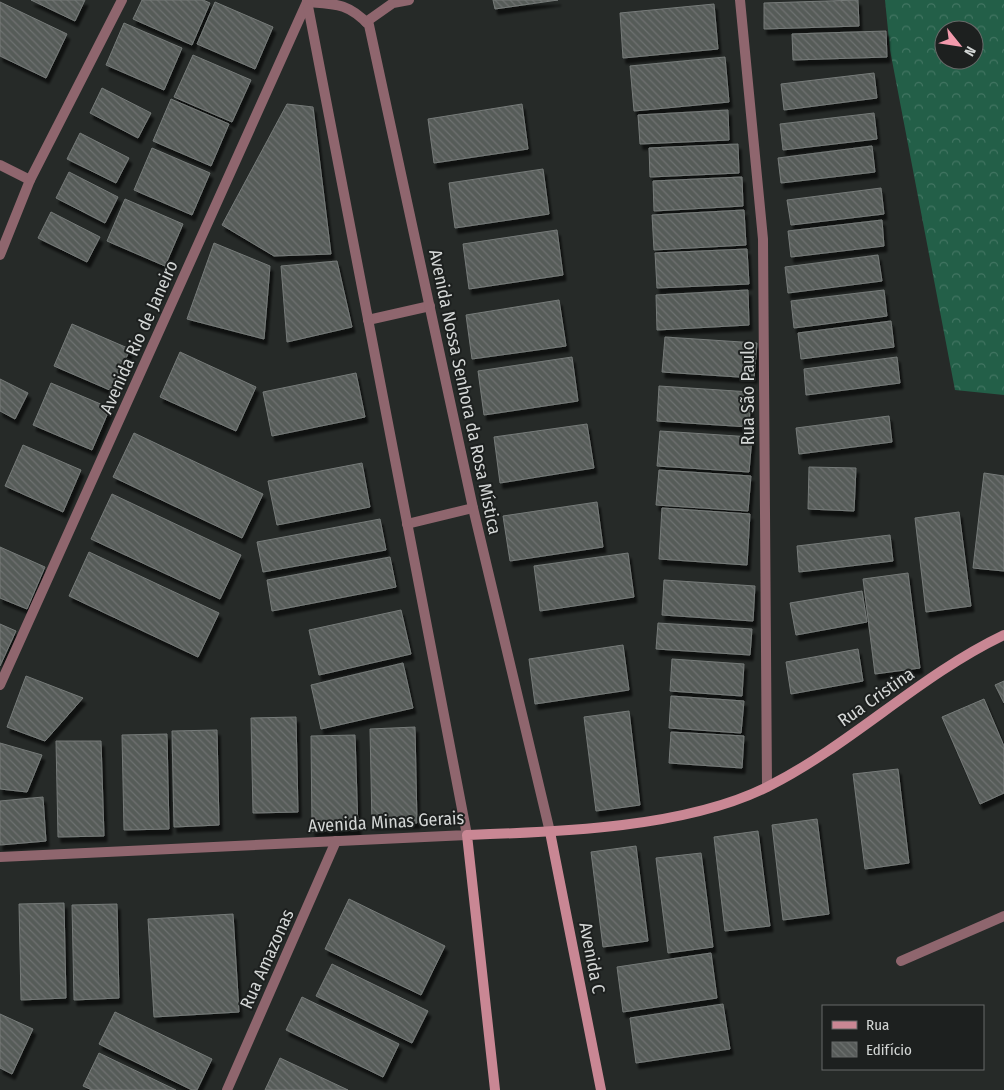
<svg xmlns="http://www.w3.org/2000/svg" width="1004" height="1090" font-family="'Fira Sans Condensed',sans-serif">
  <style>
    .forest { fill: url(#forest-crowns); fill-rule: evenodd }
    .building { fill: url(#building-back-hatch); stroke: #767b79; filter: url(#shadow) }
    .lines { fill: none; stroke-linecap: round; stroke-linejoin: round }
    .lane { stroke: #8f666e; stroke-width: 10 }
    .street { stroke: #8f666e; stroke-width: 10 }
    .secondary { stroke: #c98794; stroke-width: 10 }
    .labels { text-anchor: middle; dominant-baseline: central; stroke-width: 4; stroke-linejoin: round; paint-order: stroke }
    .street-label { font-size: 18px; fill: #d4d7d6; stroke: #1d201f }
  </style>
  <defs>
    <pattern id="forest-crowns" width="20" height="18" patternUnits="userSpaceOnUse" patternTransform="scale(1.25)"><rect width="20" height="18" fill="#235f48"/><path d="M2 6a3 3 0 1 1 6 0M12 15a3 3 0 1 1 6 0" fill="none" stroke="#427562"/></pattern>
    <pattern id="building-back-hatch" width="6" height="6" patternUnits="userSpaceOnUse" patternTransform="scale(1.25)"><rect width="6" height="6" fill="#575b59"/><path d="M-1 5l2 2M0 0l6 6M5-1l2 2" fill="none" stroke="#6e7270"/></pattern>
    <filter id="shadow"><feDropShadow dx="3" dy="5.5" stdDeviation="1" flood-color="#0009"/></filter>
  </defs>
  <rect width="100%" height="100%" fill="#262a28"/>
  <path class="forest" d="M885,0H1004V395L955,390L890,50ZM944,30H974V60H944Z"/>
  <g class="building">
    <path d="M31,0H85L75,21Z"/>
    <path d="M142,0H203L210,3L192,45L133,19Z"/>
    <path d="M493,0H558L495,9Z"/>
    <path d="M858,0L859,26L764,29V3Z"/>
    <path d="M0,2L67,34L46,78L0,56Z"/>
    <path d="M215,2L273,27L255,69L197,44Z"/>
    <path d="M714,4L718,49L623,58L620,13Z"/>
    <path d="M124,23L182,48L164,90L106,65Z"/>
    <path d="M886,31L887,57L793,60L792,34Z"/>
    <path d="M193,55L251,80L232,122L174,97Z"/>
    <path d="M725,57L729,102L634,111L630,66Z"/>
    <path d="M874,73L877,98L784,110L781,84Z"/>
    <path d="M102,88L151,113L138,138L90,113Z"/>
    <path d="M171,99L229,124L211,166L153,141Z"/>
    <path d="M287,104L313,107L331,254L274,256L222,225Z"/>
    <path d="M522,104L528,149L434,163L428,119Z"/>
    <path d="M728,110L729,140L640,144L638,115Z"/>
    <path d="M874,113L877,139L783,150L780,124Z"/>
    <path d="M80,133L129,158L116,183L67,159Z"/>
    <path d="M738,144L739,173L650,177L649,148Z"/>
    <path d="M872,146L875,172L781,183L778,158Z"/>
    <path d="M152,148L210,173L192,215L134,190Z"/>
    <path d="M543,169L549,214L455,228L449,183Z"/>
    <path d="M69,172L118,197L105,223L56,198Z"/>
    <path d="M742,177L743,206L654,211L653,181Z"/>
    <path d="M881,188L884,214L791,225L787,200Z"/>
    <path d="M125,199L183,224L165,266L107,241Z"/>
    <path d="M744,210L746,245L654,250L652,215Z"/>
    <path d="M51,212L100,237L87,262L38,238Z"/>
    <path d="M882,220L884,246L791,257L788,231Z"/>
    <path d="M557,230L563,275L469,289L463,244Z"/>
    <path d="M214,243L270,266L264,339L187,319Z"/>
    <path d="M747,249L749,284L657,288L655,253Z"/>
    <path d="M878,255L882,281L788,293L785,267Z"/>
    <path d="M337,261L352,327L287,342L281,266Z"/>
    <path d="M748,290L749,325L657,330L656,295Z"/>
    <path d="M884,290L887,316L794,328L791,301Z"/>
    <path d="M559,300L566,346L472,359L466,315Z"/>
    <path d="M891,321L894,347L801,359L798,333Z"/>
    <path d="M72,324L130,349L112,391L54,366Z"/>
    <path d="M665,337L757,343L754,378L662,372Z"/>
    <path d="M180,352L256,387L236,431L160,397Z"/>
    <path d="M572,357L578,401L484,415L478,371Z"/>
    <path d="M897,357L900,383L806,395L804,369Z"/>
    <path d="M356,373L365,417L272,436L263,392Z"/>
    <path d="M0,379L28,393L15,419L0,411Z"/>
    <path d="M51,383L110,408L92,450L33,425Z"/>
    <path d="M659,386L751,392L749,427L657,421Z"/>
    <path d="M889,416L892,442L799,454L796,428Z"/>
    <path d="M587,424L594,468L500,483L494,437Z"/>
    <path d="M660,431L752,437L749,472L657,466Z"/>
    <path d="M134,433L263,494L242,538L113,477Z"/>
    <path d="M23,445L81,470L63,512L5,486Z"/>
    <path d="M362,463L370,507L277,525L268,481Z"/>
    <path d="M809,467L856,468L854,511L808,509Z"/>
    <path d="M659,470L751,476L748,511L656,505Z"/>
    <path d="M984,473L1004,476V571L973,568Z"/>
    <path d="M112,494L241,555L220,599L91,539Z"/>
    <path d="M597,502L603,547L510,561L503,516Z"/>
    <path d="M662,508L750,514L747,565L659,559Z"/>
    <path d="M959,512L971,606L926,612L915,518Z"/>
    <path d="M380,519L386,550L263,572L257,542Z"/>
    <path d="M890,535L893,561L799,572L797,546Z"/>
    <path d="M0,547L45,567L27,609L0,598Z"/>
    <path d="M89,552L219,613L198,657L69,596Z"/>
    <path d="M628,553L634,597L540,611L534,566Z"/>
    <path d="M390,557L396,587L272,611L267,580Z"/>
    <path d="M908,573L920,668L875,674L863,579Z"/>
    <path d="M664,580L755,586L753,621L662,615Z"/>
    <path d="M862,591L867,622L796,635L790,603Z"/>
    <path d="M401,610L411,654L319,675L309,630Z"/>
    <path d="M658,623L752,629L750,655L656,649Z"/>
    <path d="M0,624L16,631L0,666Z"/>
    <path d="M623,645L629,690L535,704L529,659Z"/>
    <path d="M858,649L863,681L791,694L786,662Z"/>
    <path d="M672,659L744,664L742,696L670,691Z"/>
    <path d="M403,663L413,708L321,729L311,685Z"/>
    <path d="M26,676L83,698L45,741L7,727Z"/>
    <path d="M1004,681V703L995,685Z"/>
    <path d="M671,696L744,701L741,733L669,728Z"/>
    <path d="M984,699L1004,746V793L980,804L942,717Z"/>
    <path d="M629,711L640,805L596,811L584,717Z"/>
    <path d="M296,717L298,812L253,813L251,718Z"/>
    <path d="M415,727L417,823L372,824L370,729Z"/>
    <path d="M217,730L219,825L174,827L172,731Z"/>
    <path d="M671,732L744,736L742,768L669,763Z"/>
    <path d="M167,734L169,829L124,830L122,735Z"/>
    <path d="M355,735L358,830L312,831L311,736Z"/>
    <path d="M56,741H101L104,836L58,837Z"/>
    <path d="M0,743L42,755L27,792L0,789Z"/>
    <path d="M898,769L909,863L865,869L853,774Z"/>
    <path d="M43,797L46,841L0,845V801Z"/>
    <path d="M817,819L829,914L783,920L772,825Z"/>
    <path d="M758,831L770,926L725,931L714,837Z"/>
    <path d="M636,846L648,941L603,947L591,852Z"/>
    <path d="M701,853L713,947L668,953L656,858Z"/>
    <path d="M349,899L445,946L421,995L325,949Z"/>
    <path d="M64,903L66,998L21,1000L19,904Z"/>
    <path d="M117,904L119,998L74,1000L72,905Z"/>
    <path d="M233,914L239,1012L154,1017L148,919Z"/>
    <path d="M711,953L717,998L623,1012L617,967Z"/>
    <path d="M332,964L428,1011L412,1043L316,996Z"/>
    <path d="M302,997L399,1044L383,1077L286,1030Z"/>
    <path d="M723,1004L730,1049L636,1063L630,1018Z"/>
    <path d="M115,1012L212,1059L197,1090H192L99,1044Z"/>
    <path d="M0,1014L33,1029L12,1074L0,1068Z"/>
    <path d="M99,1053L176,1090H92L83,1086Z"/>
    <path d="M280,1058L348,1090H265Z"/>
  </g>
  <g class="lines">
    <g class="lane">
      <path d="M366,22L393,3L409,0"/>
      <path d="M901,961L1004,916"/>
    </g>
    <g class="street">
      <path d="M740,0L763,239L767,787"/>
      <path d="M0,165L30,180"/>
      <path d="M0,255L30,180L122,0"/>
      <path d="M368,320L430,306"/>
      <path d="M407,524L473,508"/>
      <path d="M0,685L307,2C336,4 348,3 369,25L473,508L550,832"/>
      <path d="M0,857L467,835L307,1"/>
      <path d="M227,1090L336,841"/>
    </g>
    <g class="secondary">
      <path d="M550,832L601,1090"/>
      <path d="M495,1090L467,835C558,832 687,828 769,786C852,744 920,675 1004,635"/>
    </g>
  </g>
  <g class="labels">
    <g class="street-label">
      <text transform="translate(139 337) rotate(-66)">Avenida Rio de Janeiro</text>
      <text transform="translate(465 392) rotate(78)">Avenida Nossa Senhora da Rosa Mística</text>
      <text transform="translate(748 393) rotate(-90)">Rua São Paulo</text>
      <text transform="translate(876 697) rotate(-35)">Rua Cristina</text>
      <text transform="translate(386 822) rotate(-3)">Avenida Minas Gerais</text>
      <text transform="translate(592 958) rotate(79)">Avenida C</text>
      <text transform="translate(267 959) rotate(-66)">Rua Amazonas</text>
    </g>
  </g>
  <rect x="822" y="1005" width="162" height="65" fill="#1d201f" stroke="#666968"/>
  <rect x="832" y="1021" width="25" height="8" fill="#c98794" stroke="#666968"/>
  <text x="866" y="1030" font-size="15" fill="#d4d7d6">Rua</text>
  <rect x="832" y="1042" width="25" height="15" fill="url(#building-back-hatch)" stroke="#666968"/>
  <text x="866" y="1055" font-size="15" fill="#d4d7d6">Edifício</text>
  <g transform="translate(959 45) rotate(120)"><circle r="24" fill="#1d201f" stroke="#666968"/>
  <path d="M0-4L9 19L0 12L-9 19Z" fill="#f29aac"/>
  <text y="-8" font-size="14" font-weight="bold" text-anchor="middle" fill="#d4d7d6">N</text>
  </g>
</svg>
